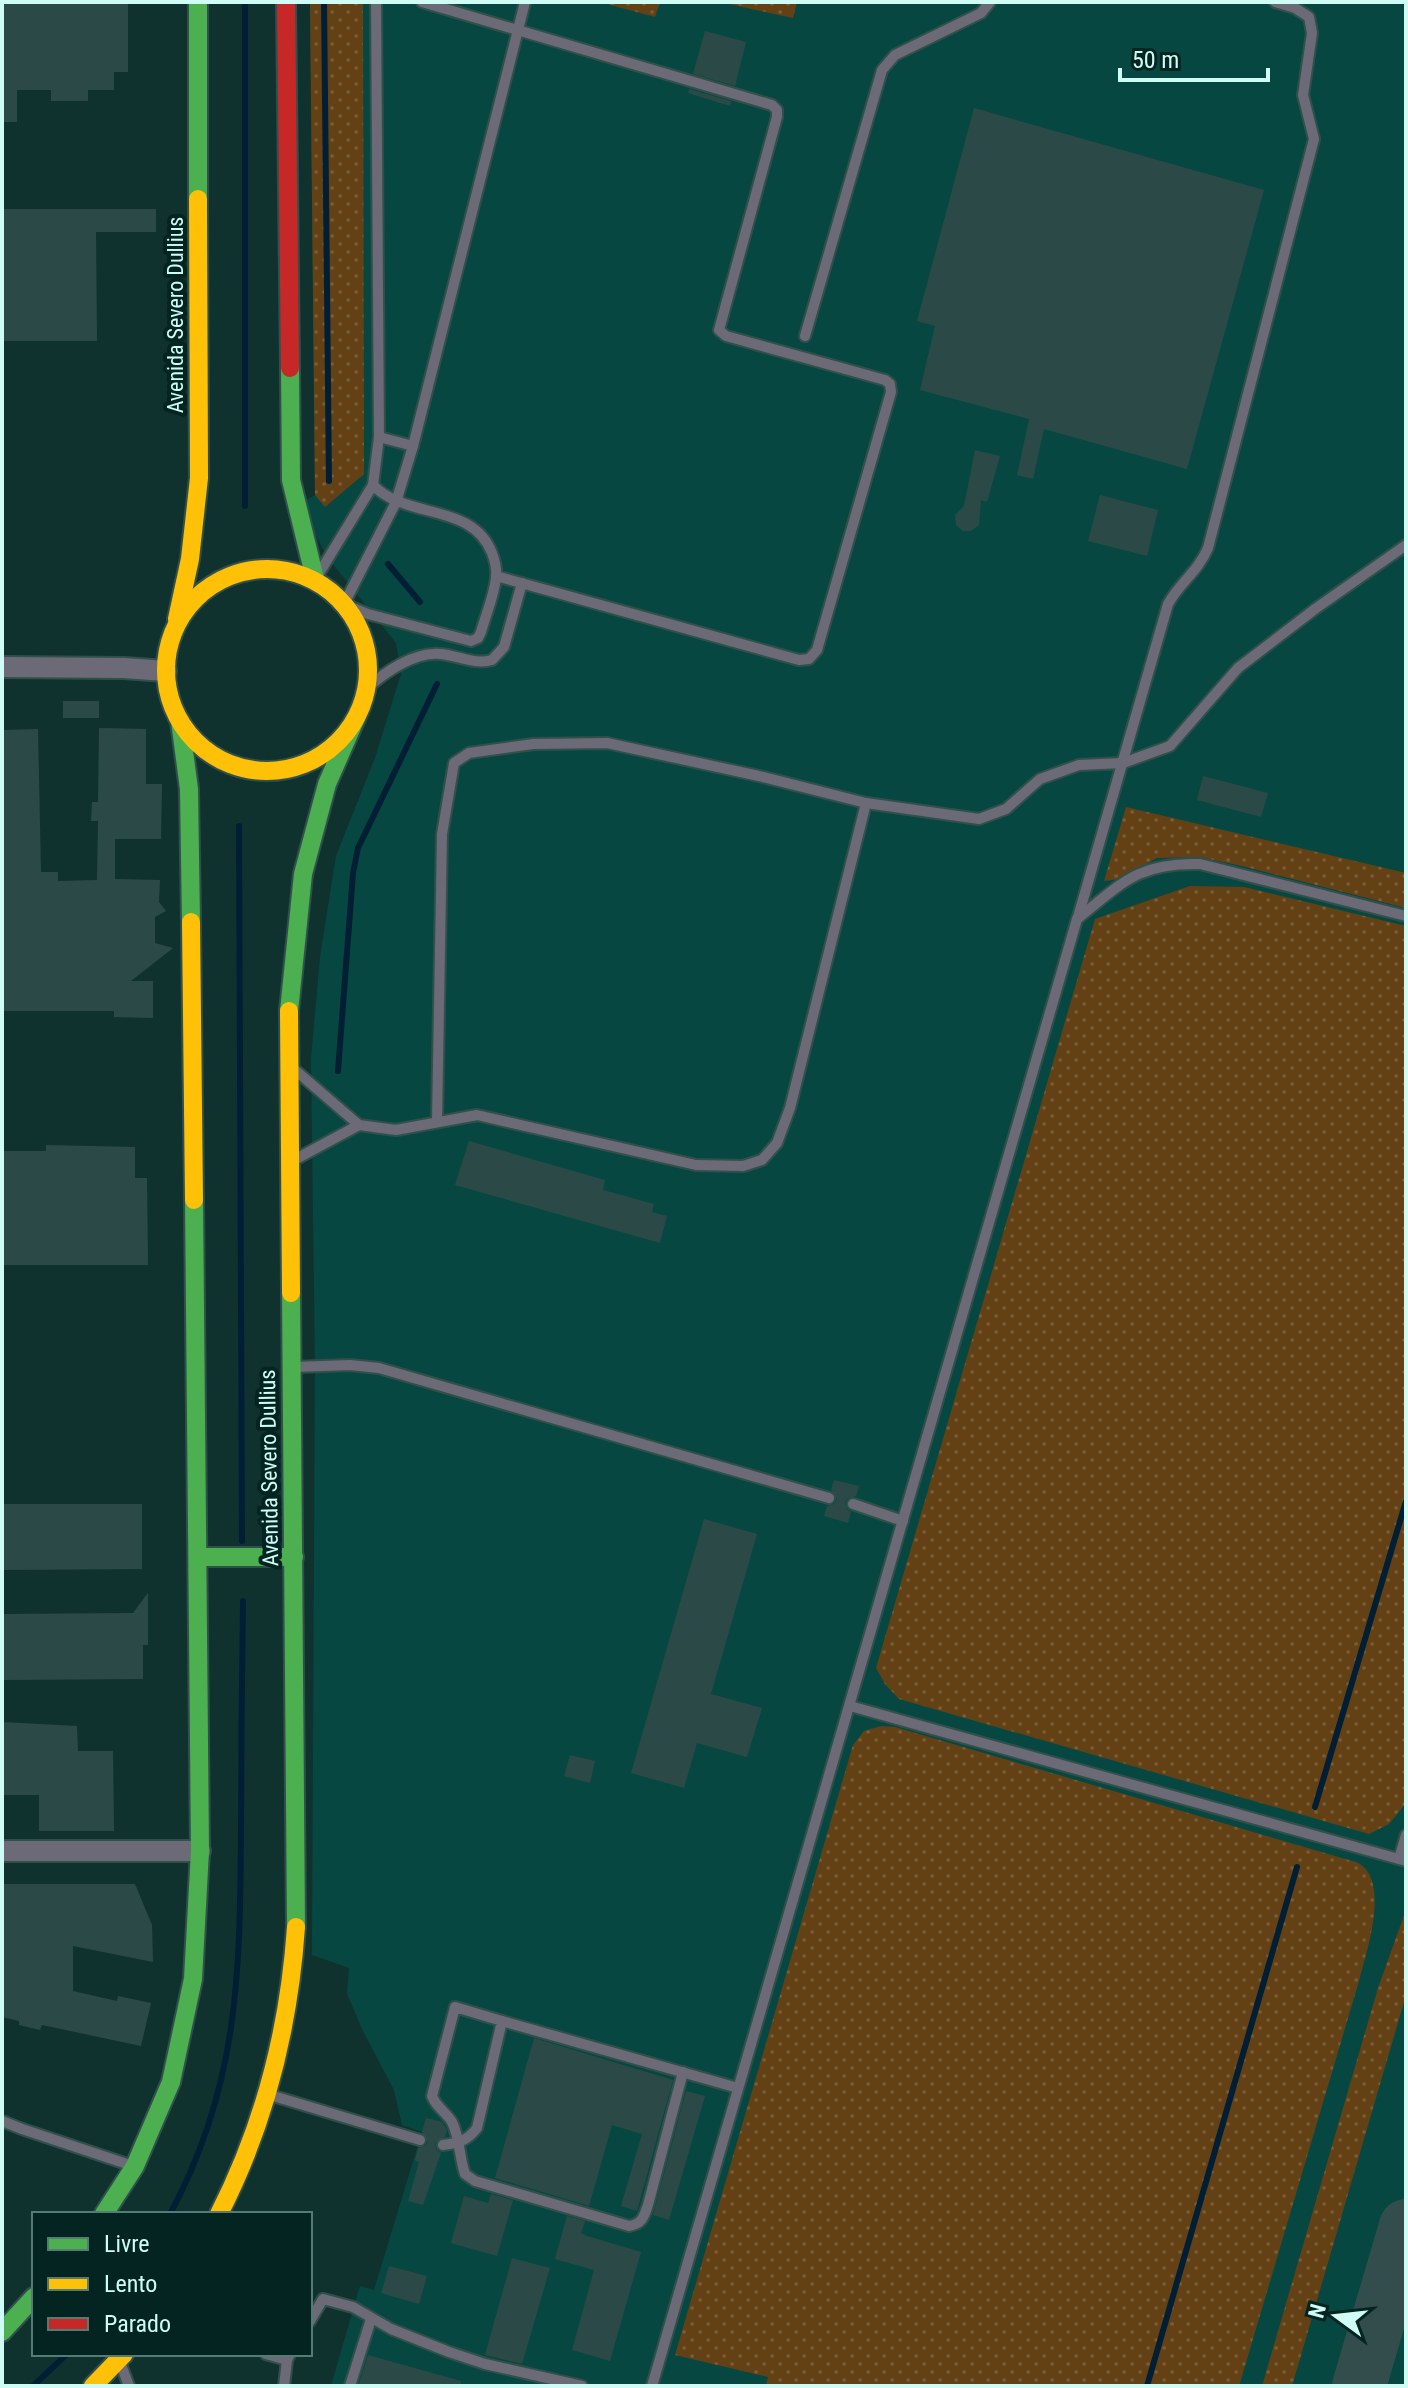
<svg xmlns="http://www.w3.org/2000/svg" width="1408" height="2388" font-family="'Roboto Condensed',sans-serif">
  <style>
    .built { fill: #064841 }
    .grass { fill: url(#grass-dots) }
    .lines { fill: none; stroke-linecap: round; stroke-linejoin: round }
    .stream { stroke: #011f34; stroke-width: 6 }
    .taxiway { stroke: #334d4c; stroke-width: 54 }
    .building { fill: #2b4a47 }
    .lane-casing { stroke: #31504c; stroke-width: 14 }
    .street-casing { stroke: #31504c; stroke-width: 24 }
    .fast-casing { stroke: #31504c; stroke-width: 22 }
    .slow-casing { stroke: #31504c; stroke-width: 22 }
    .jam-casing { stroke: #31504c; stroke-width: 22 }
    .lane { stroke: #6b6a76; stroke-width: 10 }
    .street { stroke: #6b6a76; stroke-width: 20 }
    .fast { stroke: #4caf50; stroke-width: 18 }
    .slow { stroke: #ffc107; stroke-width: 18 }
    .jam { stroke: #c62828; stroke-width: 18 }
    .labels { text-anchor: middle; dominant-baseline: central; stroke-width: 8; stroke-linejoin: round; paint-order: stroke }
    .street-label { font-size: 22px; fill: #cffdf5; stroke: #032420 }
  </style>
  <defs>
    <pattern id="grass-dots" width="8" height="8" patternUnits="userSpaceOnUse" patternTransform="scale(2)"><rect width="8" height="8" fill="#634115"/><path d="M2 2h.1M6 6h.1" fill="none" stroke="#785d38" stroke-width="1.8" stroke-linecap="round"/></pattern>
  </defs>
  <rect width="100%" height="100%" fill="#10322f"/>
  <path class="built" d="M310,2H1406V2386H331L360,2286L374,2290L422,2132L402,2125L394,2090L363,2031L347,1994L349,1968L312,1955L315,1365L311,1059L320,957L336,856L375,758L401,674L396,643L328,558L311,527L304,501L315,495Z"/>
  <g class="grass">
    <path d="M310,2H363L364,474L325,507L315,495Z"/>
    <path d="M600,2H660L655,17Z"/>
    <path d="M720,2H797L793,18Z"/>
    <path d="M1126,807L1406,873V908L1242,866L1199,857L1157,858L1119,879L1104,881Z"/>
    <path d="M1190,886L1244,887L1406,926V1803L1389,1824L1369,1834L899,1699L885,1684L876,1668L1095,919Z"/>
    <path d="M881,1726L895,1727L1342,1858C1347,1860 1355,1861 1360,1864C1390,1885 1366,1952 1359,1981L1239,2386H766L768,2377L675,2355L853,1745L864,1731Z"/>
    <path d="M1406,1910V1995L1292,2386H1262L1378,1988Z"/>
  </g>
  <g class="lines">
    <g class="stream">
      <path d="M324,2L329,481"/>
      <path d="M245,506V2"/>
      <path d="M388,564L420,602"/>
      <path d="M239,826L242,1541"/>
      <path d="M338,1071L353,873L358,848L437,684"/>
      <path d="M1315,1807L1406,1501"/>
      <path d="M170,2214C239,2086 240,1972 241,1831C241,1754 242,1678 243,1601"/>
      <path d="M33,2386L67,2354"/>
      <path d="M1147,2386L1297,1867"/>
    </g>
    <path class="taxiway" d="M1359,2386L1406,2226"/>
  </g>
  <g class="building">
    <path d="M2,2H128V72H114V90H88V101H51V90H17V122H2Z"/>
    <path d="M705,31L746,42L735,86L693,74Z"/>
    <path d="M689,89L731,101L730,106L688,93Z"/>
    <path d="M974,108L1264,190L1187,469L1044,429L1033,479L1017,475L1029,419L920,390L935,326L917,321Z"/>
    <path d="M2,209H156V232H96L97,341H2Z"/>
    <path d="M975,450L1000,456L987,502L981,500L979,525L971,531H963L956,525L955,515L964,506Z"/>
    <path d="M1100,495L1158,510L1147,556L1088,541Z"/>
    <rect x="63" y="701" width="36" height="17"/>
    <path d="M99,728L146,729V784H162L161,839H115V879L160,880L159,902L166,911L155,917V943L173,948L131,981H153V1018L114,1017V1011H2V730L38,729L41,872H58V881L97,880L98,821H91L92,802H98Z"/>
    <path d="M1203,776L1268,793L1261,817L1197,800Z"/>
    <path d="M469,1141L605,1180L603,1190L654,1204L652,1212L667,1216L660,1243L455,1185Z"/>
    <path d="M46,1145L135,1147V1178H147L148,1265H2V1151H46Z"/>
    <path d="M834,1480L859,1486L856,1496L848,1498L845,1502L847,1509L851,1512L848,1523L824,1516L827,1506L834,1504L837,1499L831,1490Z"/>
    <path d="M2,1504H142V1569L2,1570Z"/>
    <path d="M704,1519L757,1534L711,1694L762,1708L747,1757L697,1743L684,1788L631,1773Z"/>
    <path d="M148,1593V1645H143V1679L2,1680V1614L133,1613Z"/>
    <path d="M2,1722L77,1726L78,1751H113L114,1831H39V1795H2Z"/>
    <path d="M570,1755L595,1761L590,1783L564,1776Z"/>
    <path d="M2,1884H135L152,1925L153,1962L73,1946V1991L117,2001L118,1996L151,2003L141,2046L42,2025L40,2030L19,2025V2021L2,2017Z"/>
    <path d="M534,2038L673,2080L637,2211L621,2206L642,2134L612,2125L589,2206L495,2178Z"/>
    <path d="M686,2091L705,2096L669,2220L653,2215Z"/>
    <path d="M426,2118L442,2122L447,2130L445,2137L435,2143L436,2149L441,2153L423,2205L408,2201L419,2162L415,2160L418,2148L425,2146L428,2142L422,2132Z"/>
    <path d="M491,2194L513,2200L497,2256L451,2243L464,2196L488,2203Z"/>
    <path d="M567,2216L585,2221L581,2233L587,2236L641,2252L610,2361L572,2350L594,2270L555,2259Z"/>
    <path d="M512,2258L550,2268L522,2364L485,2355Z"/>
    <path d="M389,2266L427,2276L419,2304L381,2293Z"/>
    <path d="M368,2355L461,2381L460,2386H358Z"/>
  </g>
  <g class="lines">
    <g class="lane-casing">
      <g id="lane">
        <path d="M376,2L379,437L373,485C406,520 472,502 492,553C495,561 497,570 496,578C494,596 486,614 481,632L478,638L471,641L368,614L344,604L396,502L413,446L525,2"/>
        <path d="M422,2L772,105L777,110V117L719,330L726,336L885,380L890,384L891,392L817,650L809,659L799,660L496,576"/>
        <path d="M805,336L882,70L895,55L981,13L990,2"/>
        <path d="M379,437L413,446"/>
        <path d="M318,575L373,485"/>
        <path d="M366,689C385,672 415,651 441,654C459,656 475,665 492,660L504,647L522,583"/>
        <path d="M1078,917L1168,604C1181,581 1197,573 1208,548L1314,139L1303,95L1312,33L1309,17L1295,8L1275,2"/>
        <path d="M295,1070L359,1125L396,1130L477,1115L696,1165L743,1166L762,1160L777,1143L790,1108L866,803"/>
        <path d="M437,1122L442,834L454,763L469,753L533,744L607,743L759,776L866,803L979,819L1006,809L1040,779L1079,765L1123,763L1170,746L1238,668L1315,609L1406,545"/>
        <path d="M294,1160L359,1125"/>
        <path d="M294,1367L350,1365L379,1368L829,1498"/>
        <path d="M853,1504L903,1521"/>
        <path d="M850,1706L1406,1861"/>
        <path d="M1399,1859L1406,1835"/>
        <path d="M502,2021L738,2088"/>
        <path d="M270,2095L420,2140"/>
        <path d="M2,2121L22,2129L133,2166"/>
        <path d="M443,2145C458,2143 467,2141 477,2128L502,2021L455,2007L432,2096C436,2107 446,2112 452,2122C460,2138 459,2157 465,2174L475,2181L629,2226C642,2224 644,2217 648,2205L683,2072"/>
        <path d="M310,2321L323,2299L353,2307L391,2329L449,2352L485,2364L582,2386"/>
        <path d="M266,2354L287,2360"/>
        <path d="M120,2362L129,2386"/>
        <path d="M284,2386L287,2360L290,2354"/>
        <path d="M350,2386L371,2319"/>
        <path d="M652,2386L1077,919C1122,883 1139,862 1200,864L1406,916"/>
      </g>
    </g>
    <g class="street-casing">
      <g id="street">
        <path d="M2,667L124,668L166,671"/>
        <path d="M2,1851H200"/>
      </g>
    </g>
    <g class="fast-casing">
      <g id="fast">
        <path d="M198,2V199"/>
        <path d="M290,368L291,480L315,579"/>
        <path d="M180,721L189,789L191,922"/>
        <path d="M289,1011L303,874L327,784L356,718"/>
        <path d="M291,1293L296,1927"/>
        <path d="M199,1557H294"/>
        <path d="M104,2214L135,2166L171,2082L193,1979L200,1851L194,1200"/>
        <path d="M2,2332L34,2297"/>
      </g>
    </g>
    <g class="slow-casing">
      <g id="slow">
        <circle cx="267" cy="670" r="101"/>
        <path d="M177,619L190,559L199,478L198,199"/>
        <path d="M191,922L194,1200"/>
        <path d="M289,1011L291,1293"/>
        <path d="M219,2214C265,2124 289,2028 296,1927"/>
        <path d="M93,2386L124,2354"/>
      </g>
    </g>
    <g class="jam-casing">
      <path id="jam" d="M286,2L290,368"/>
    </g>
    <use href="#lane" class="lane"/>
    <use href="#street" class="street"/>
    <use href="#fast" class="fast"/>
    <use href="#slow" class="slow"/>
    <use href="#jam" class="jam"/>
  </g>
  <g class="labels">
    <g class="street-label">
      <text transform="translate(175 315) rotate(-90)">Avenida Severo Dullius</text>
      <text transform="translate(269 1468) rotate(-91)">Avenida Severo Dullius</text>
    </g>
  </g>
  <rect width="1408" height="2388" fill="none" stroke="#cffdf5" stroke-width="8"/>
  <rect x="32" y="2212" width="280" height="144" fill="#032420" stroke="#557b75" stroke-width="2"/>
  <rect x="48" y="2238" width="40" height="12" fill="#4caf50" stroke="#557b75" stroke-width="2"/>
  <text x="104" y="2252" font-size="24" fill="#cffdf5">Livre</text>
  <rect x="48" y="2278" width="40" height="12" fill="#ffc107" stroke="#557b75" stroke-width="2"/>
  <text x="104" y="2292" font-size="24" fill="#cffdf5">Lento</text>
  <rect x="48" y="2318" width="40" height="12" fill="#c62828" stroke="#557b75" stroke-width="2"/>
  <text x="104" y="2332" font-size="24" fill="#cffdf5">Parado</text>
  <g transform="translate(1336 2316) rotate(285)" stroke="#032420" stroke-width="6" paint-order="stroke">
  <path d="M0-6L14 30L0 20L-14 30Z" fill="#cffdf5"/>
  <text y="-12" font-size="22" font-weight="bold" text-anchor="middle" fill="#cffdf5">N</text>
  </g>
  <path d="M1120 68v12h148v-12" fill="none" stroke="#cffdf5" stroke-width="4"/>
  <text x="1132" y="68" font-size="24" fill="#cffdf5" stroke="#032420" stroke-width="6" paint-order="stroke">50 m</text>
</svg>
